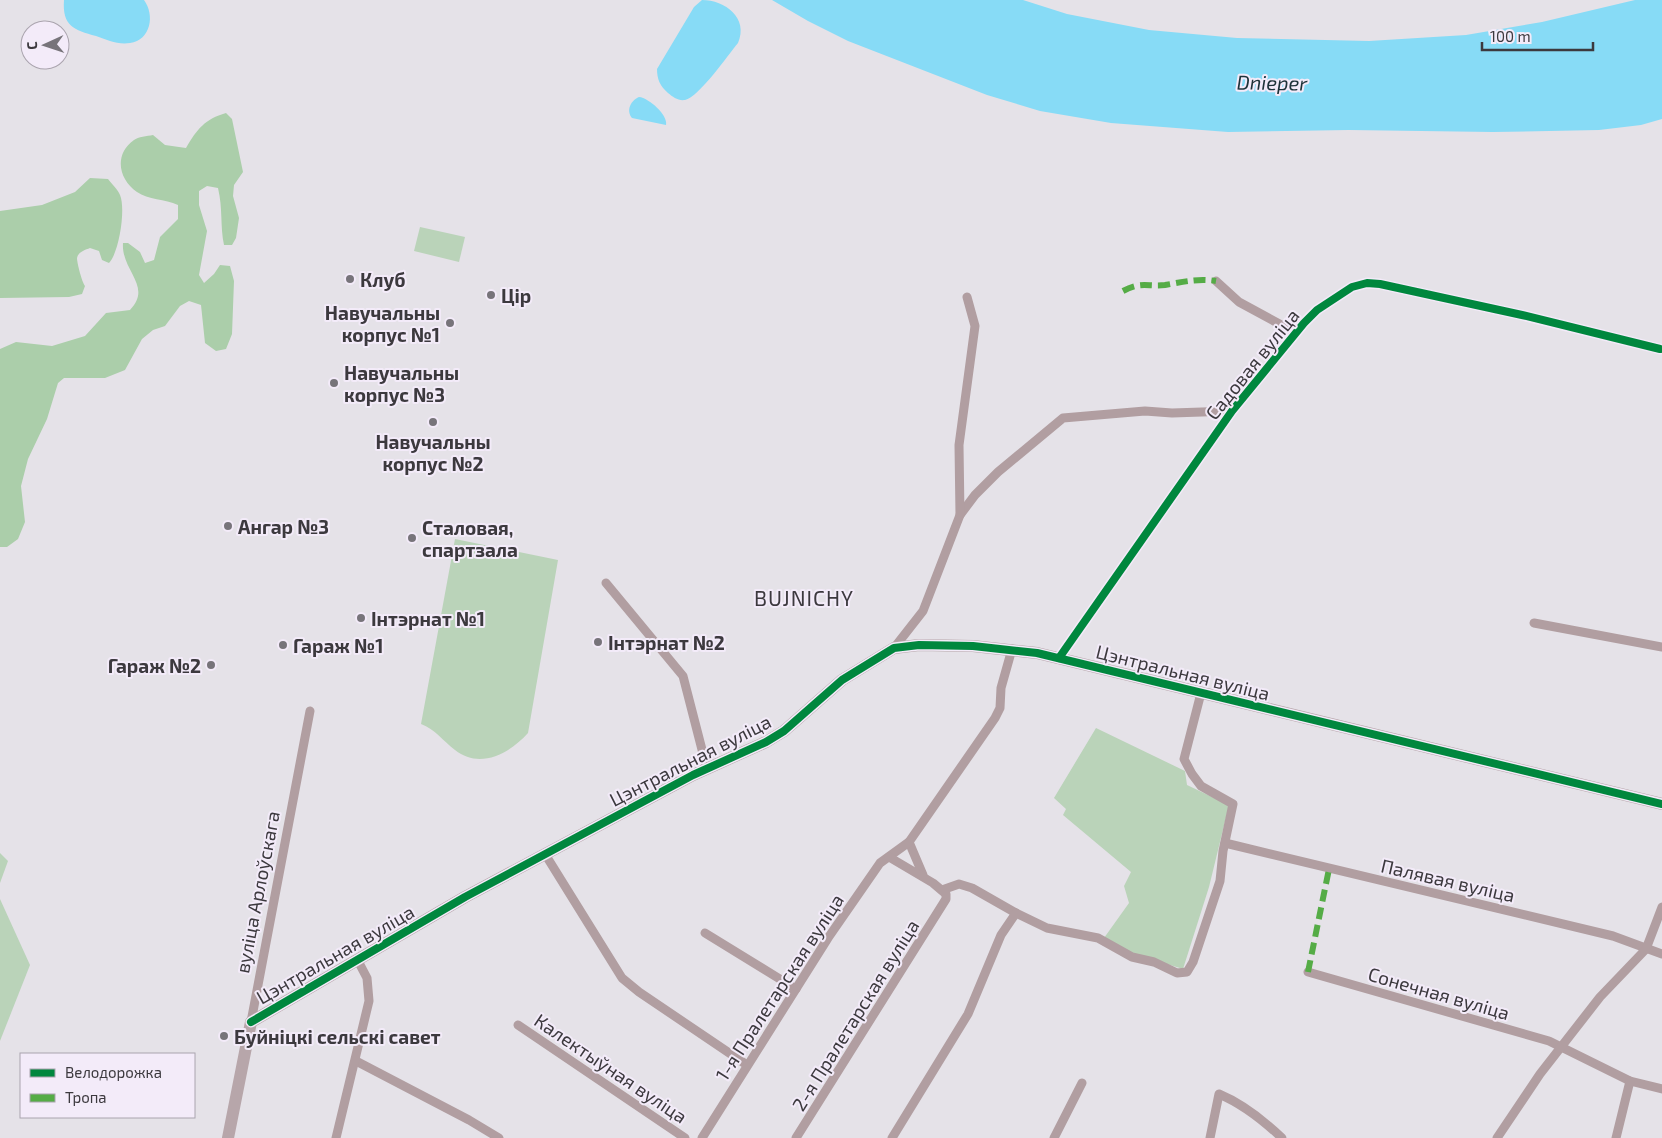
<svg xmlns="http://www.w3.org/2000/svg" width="1662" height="1138" font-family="'Exo 2',sans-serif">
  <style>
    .green { fill: #bad3b9 }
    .forest { fill: #abceaa }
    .water { fill: #87dbf6 }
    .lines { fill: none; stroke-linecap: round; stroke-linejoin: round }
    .street { stroke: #b19ea1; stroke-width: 9 }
    .secondary { stroke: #b7a6aa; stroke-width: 12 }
    .quiet { stroke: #55ac46; stroke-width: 6; stroke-dasharray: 12 6; stroke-linecap: butt }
    .cycleway-casing { stroke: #f3ebf9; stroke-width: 11 }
    .cycleway { stroke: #00873e; stroke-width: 8 }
    .poi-dot { fill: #77747a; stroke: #f3ebf9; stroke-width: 2 }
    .labels { text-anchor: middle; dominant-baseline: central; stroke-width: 4; stroke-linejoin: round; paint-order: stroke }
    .poi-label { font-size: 19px; font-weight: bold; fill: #3c393e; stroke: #f3ebf9; text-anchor: start }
    .street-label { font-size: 19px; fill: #3c393e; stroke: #f3ebf9 }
    .water-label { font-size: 20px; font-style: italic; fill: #1d3239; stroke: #f3ebf9 }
    .quarter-label { font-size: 21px; letter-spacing: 1px; fill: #3c393e; stroke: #f3ebf9 }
  </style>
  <rect width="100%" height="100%" fill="#e5e2e8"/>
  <g class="green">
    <path d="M420,227L465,237L459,262L414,251Z"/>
    <path d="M455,539L558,560L528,733C510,753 480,770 455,750C443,741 435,729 421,724Z"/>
    <path d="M1096,728L1185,771L1187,785L1229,805L1209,887L1183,969L1128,952L1104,938L1129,903L1124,886L1131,872L1063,815L1066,809L1054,798Z"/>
    <path d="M0,853L8,861L0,883Z"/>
    <path d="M0,899L30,965L0,1041Z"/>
  </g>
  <g class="forest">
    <path d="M226,113L232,119L243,172L234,185L233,196L239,218L236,238L232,245H224C220,226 223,209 218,188L207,186L199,191V205L207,231L199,275L204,283L214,274L220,265L230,266L234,281L232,334L226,349L216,351L205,343L201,305L189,301L180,306L165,326L153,330L142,339L125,370L105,378H64L58,383L47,419L28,459L21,486L25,522L18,539L7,547H0V349L16,342L52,346L85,336L106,313L130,310C153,286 121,271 123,243H128L140,252L145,263L154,260L160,237L178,219V205C165,199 148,200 137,192C118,179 114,154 134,140C138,137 147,136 153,135L165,145L186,148C197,129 205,119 226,113Z"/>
    <path d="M90,178L108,179C112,184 118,190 120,195C126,209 119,253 109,263L102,260L99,251L90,248C85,250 78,252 77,258C77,263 82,282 85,286L82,294L69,297L0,298V211L42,205L75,192Z"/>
  </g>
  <g class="water">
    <path d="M64,0H144C155,15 151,40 130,43C118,45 107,40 96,36C74,30 62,26 64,0Z"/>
    <path d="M702,0C725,0 749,18 738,43C728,55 699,97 685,100C678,101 673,97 668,93C660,86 657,79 657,69L694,7Z"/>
    <path d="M772,0H1023L1067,14L1149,30L1237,38L1369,41L1466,35L1542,22L1635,0H1662V119L1641,125L1599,130L1493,132L1349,130L1228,132L1111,123L1040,111L987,95L848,41L808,21Z"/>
    <path d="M639,97C649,98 668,115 666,125L632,118C626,111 630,101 639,97Z"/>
  </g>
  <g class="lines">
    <g class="street">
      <path d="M1216,281L1239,302L1296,333"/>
      <path d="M960,515L975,495L998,472L1063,418L1145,411L1172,413L1232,411"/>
      <path d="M606,583L683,676L707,769"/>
      <path d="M1534,623L1662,647"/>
      <path d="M894,648L923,611L960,515L959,445L975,326L967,297"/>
      <path d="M1059,658L1232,411L1304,323L1317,310L1352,287L1367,283L1380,284L1522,315L1660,349"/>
      <path d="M909,842L923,875"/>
      <path d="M1225,843L1613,936L1662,954"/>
      <path d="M545,854L622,978L639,992L747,1065"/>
      <path d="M942,890L959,884L972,888L1016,913"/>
      <path d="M705,933L796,989"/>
      <path d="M1308,972L1549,1041L1630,1081L1662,1089"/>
      <path d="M251,1022L310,711"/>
      <path d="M518,1025L685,1138"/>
      <path d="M356,1061L469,1120L499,1138"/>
      <path d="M336,1138L369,1001L367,978L357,959"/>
      <path d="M702,1138L828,938L880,863L909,842L995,718L1000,708L1001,688L1012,649"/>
      <path d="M796,1138L946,899V894L933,883L889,857"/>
      <path d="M892,1138L968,1014L1001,935L1016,913L1047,928L1098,938L1132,957L1154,962L1177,973L1187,972L1193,962L1220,881L1223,851L1233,804L1201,786L1192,774L1184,759L1201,693"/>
      <path d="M1054,1138L1082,1083"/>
      <path d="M1210,1138L1219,1094C1243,1104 1263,1120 1282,1138"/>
      <path d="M1497,1138L1540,1074L1600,997L1646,949L1662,907"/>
      <path d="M1616,1138L1630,1081"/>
    </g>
    <path class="secondary" d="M228,1138L251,1022L465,897L693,775L766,742L784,731L842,680L894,648L919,645L973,646L1037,653L1662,804"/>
    <g class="quiet">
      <path d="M1123,291C1142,281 1147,287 1165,285C1183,282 1198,278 1216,281"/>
      <path d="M1308,972L1329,869"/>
    </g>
    <g class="cycleway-casing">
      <g id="cycleway">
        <path d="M1059,658L1232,411L1304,323L1317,310L1352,287L1367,283L1380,284L1522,315L1660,349"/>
        <path d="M251,1022L465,897L693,775L766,742L784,731L842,680L894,648L919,645L973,646L1037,653L1662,804"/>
      </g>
    </g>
    <use href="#cycleway" class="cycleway"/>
  </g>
  <g class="poi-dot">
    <circle cx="350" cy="279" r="5"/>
    <circle cx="491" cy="295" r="5"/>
    <circle cx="450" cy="323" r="5"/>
    <circle cx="334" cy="383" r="5"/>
    <circle cx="433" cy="422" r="5"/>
    <circle cx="228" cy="526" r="5"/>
    <circle cx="412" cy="538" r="5"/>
    <circle cx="361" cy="618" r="5"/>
    <circle cx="598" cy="642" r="5"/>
    <circle cx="283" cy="645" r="5"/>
    <circle cx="211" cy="665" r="5"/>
    <circle cx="224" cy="1036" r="5"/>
  </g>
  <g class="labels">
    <g class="poi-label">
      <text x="360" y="279">Клуб</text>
      <text x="501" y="295">Цір</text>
      <text x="440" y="312" text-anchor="end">Навучальны<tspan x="440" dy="22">корпус №1</tspan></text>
      <text x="344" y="372">Навучальны<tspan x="344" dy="22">корпус №3</tspan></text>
      <text x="433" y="441" text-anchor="middle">Навучальны<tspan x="433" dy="22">корпус №2</tspan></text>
      <text x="238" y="526">Ангар №3</text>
      <text x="422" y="527">Сталовая,<tspan x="422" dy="22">спартзала</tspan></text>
      <text x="371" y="618">Інтэрнат №1</text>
      <text x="608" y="642">Інтэрнат №2</text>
      <text x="293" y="645">Гараж №1</text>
      <text x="201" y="665" text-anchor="end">Гараж №2</text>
      <text x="234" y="1036">Буйніцкі сельскі савет</text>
    </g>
    <g class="street-label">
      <text transform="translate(1252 364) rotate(-51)">Садовая вуліца</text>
      <text transform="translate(1183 672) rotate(14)">Цэнтральная вуліца</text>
      <text transform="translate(690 760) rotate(-27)">Цэнтральная вуліца</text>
      <text transform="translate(1448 880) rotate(13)">Палявая вуліца</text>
      <text transform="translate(257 892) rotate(-79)">вуліца Арлоўскага</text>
      <text transform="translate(335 954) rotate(-30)">Цэнтральная вуліца</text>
      <text transform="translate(779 987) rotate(-57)">1-я Пралетарская вуліца</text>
      <text transform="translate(1439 993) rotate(16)">Сонечная вуліца</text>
      <text transform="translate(855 1015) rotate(-58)">2-я Пралетарская вуліца</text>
      <text transform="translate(611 1068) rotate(34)">Калектыўная вуліца</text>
    </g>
    <g class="water-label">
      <text transform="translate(1272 82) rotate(1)">Dnieper</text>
    </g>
    <g class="quarter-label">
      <text x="804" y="597">BUJNICHY</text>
    </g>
  </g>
  <rect x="20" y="1053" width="175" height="65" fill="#f3ebf9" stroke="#aaa4ae"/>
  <rect x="30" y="1069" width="25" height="8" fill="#00873e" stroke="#aaa4ae"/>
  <text x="65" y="1078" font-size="15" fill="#3c393e">Велодорожка</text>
  <rect x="30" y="1094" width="25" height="8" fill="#55ac46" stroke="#aaa4ae"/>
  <text x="65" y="1103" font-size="15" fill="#3c393e">Тропа</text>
  <g transform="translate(45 45) rotate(267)"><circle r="24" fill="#f3ebf9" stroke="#aaa4ae"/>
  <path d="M0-4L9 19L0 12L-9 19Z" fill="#77747a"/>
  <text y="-8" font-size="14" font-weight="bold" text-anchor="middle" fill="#3c393e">С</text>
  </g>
  <path d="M1482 42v8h111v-8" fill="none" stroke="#3c393e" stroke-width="2.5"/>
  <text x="1490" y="42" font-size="15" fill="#3c393e" stroke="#f3ebf9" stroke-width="4" paint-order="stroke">100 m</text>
</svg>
